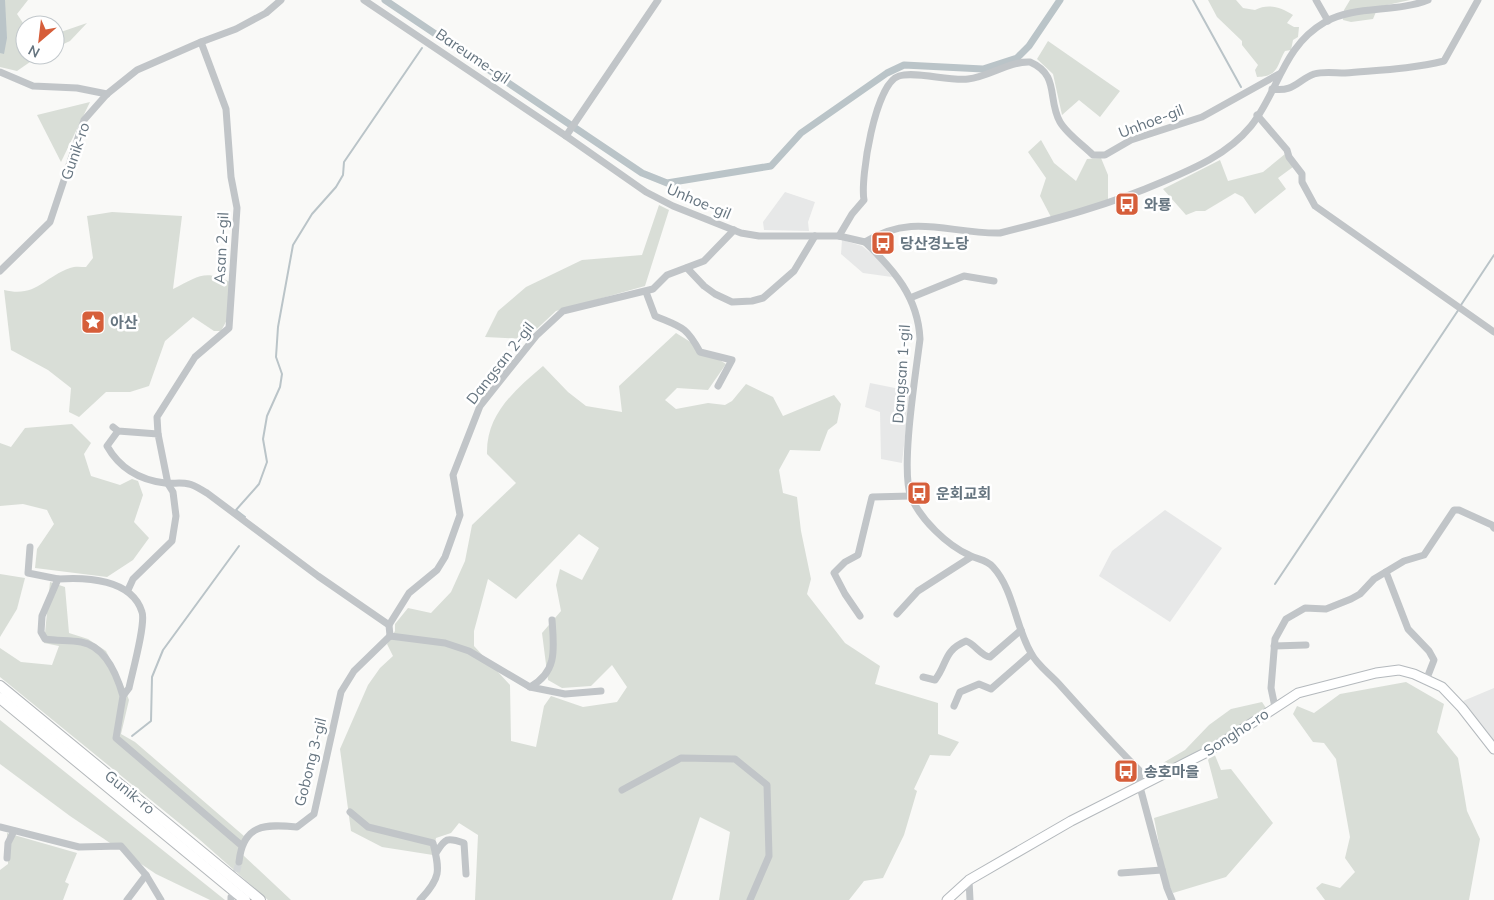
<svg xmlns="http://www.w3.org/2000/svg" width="1494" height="900" font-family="Mulish,'Noto Sans KR',sans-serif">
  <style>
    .built { fill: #e7e8e8 }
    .green { fill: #d9ded7; fill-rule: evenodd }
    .water { fill: #bac4c8 }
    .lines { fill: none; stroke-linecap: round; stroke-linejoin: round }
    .stream { stroke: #bac4c8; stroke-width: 2 }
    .canal { stroke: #bac4c8; stroke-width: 7 }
    .minor-tunnel { stroke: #d4d8d9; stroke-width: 7; stroke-dasharray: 7 3.5; stroke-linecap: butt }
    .major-casing { stroke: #b4b9bd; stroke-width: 11 }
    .highway-casing { stroke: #b4b8bb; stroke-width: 12 }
    .minor { stroke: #c1c5c8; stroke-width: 7 }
    .major { stroke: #fff; stroke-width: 9 }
    .highway { stroke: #fff; stroke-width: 10 }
    .labels { text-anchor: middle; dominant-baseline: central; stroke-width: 5; stroke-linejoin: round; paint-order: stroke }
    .street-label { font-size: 15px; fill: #667580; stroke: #fff }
    .poi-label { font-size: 15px; font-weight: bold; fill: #667580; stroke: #fff; text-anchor: start }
  </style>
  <rect width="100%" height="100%" fill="#f9f9f7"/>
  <g class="built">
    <path d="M785,192L815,202L808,222L809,231L764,230L763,222Z"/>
    <path d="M842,240L862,246L878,259L892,277L863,273L841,254Z"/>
    <path d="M870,383L910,391L902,463L881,459L880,412L865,407Z"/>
    <path d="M1165,510L1222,548L1170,622L1099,576L1112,551Z"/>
    <path d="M1494,688V745L1463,701Z"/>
  </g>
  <g class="green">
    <path d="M0,0H28L17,14L25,26V55H40L17,71L0,67Z"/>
    <path d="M1208,0H1236L1243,8L1255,10C1268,3 1281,7 1293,15L1287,23L1294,27H1299L1298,37L1293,40L1291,50L1285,51C1277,64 1279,77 1257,77L1255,70L1258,65L1242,45V41L1217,17Z"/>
    <path d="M1350,0H1410L1378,7L1373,19L1351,22L1343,20L1344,10Z"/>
    <path d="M87,23L70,41L55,48V34Z"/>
    <path d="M1048,41L1120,91L1100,117L1079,100L1062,115L1053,74L1037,59Z"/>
    <path d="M90,102L61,162L37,115Z"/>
    <path d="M1041,140L1054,163L1076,181L1087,159L1101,158L1108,175V202L1051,217L1040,196L1046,178L1028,152Z"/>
    <path d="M1285,154L1293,167L1278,178L1286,189L1255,214L1243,197L1235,193L1205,211H1196L1186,215L1163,189L1220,160L1228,181L1263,172Z"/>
    <path d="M659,205L669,210L645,286L556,311L526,339L485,337L498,311L526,287L582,260L642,255Z"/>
    <path d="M112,212L182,216L173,289C198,277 204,269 230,282L228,318L221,331H214L193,317L165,341L149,386L130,392H106L79,417L69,412L71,388L48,370L11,350L4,290C36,298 44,277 70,268C75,266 81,267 86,267L93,258L87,216Z"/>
    <path d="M676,333L726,364L708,390L677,388L665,400L676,409L708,403L725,405L732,401L746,384L773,397L783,416L834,395L841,404L837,423L828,430L820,451L790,450L779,470L783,493L797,497L801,531L811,579L807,594L845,643L880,666L875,684L938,703V734L959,742L950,756L930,755L914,789L917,791L904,835L883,878L864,881L849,900H719L730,832L700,817L672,900H475L478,835L459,823L451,833L436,838L433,855L382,847L351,831L340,749L368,685L380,668L393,656L387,644L395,631V624L408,608L431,613L451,592L465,561L472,525L516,483L487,454C486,414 515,390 543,366L568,392L586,406L622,412L619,386ZM579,534L599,548L582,580L560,569L556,585L561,611L542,633L548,680L562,688L591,686L612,665L627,687L617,702L583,707L551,696L544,706L536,747L511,741L510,685L474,646V631L488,579L516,599Z"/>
    <path d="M72,424L91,443L84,454L91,476L120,485L132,479L138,481L143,495L134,522L149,538L133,560L107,577L35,568L37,549L54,524L47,510L23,504L0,506V443L11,447L25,428Z"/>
    <path d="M0,574L25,578L17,609L0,637Z"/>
    <path d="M50,582L65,587L69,633L88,639L106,651L124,687L129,700L121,734L135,742L244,836L243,855L291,900H268L200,840L0,677V648L21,662L52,665L59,646L44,643Z"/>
    <path d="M1406,682L1444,704L1437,732L1458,758L1467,811L1480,839L1469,900H1325L1316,888L1322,883L1340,888L1355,872L1345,858L1350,837L1336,759L1324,743L1313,742L1293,714L1297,706L1314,713L1340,694Z"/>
    <path d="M1262,702L1266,708L1219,739L1152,776L1151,770L1185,750L1209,725L1231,709Z"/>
    <path d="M0,720L225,900H210L156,874L70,816L0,764Z"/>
    <path d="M1214,753L1221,770L1231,769L1273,823L1226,877L1173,893L1166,880L1154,818L1218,798L1208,760Z"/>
    <path d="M7,833L77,853L65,882L69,884L63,900H0V870L8,864Z"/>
  </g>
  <path class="water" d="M0,0H5L7,38L4,54L0,53Z"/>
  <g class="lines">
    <g class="stream">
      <path d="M1193,0L1241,87"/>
      <path d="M1461,305L1494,255"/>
      <path d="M245,517L236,510L259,484L267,462L263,439L267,416L280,387L282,374L276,357L278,327L293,245L312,214L336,187L343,175L344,162L422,48"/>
      <path d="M1275,584L1459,309"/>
      <path d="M132,736L151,721L152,677L163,650L239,546"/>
    </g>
    <path class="canal" d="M385,0L642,173L667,183L771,166L801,133L887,73L904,65L983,69L1017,58L1029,46L1060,0"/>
    <path class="minor-tunnel" d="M234,882L239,862"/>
    <g class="major-casing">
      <path id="major" d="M947,900L969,880L1071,821L1209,751L1298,693L1376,673L1399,670L1414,674L1442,687L1462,708L1494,749"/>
    </g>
    <g class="highway-casing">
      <g id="highway">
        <path d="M0,686L260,900"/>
        <path d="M0,698L245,900"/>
      </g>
    </g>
    <g class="minor">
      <path d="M364,0L566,136L646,192L673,206L741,233L759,236H839L865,242C914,212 948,234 1000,233C1056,219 1109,205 1162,182C1195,168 1228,154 1251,126C1279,91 1282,47 1325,22C1355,5 1395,13 1428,0"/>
      <path d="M1316,0L1328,21"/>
      <path d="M0,72L33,86L77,88L107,94"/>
      <path d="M1272,89C1295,92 1296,81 1314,74C1324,71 1335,73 1345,73C1378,70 1412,69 1444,61L1478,0"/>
      <path d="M1257,115L1287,150L1289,157L1302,174V182L1315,206L1494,332"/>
      <path d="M566,136L658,0"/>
      <path d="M839,236L852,214L864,200C860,179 875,83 899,76C915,71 948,81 968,79C989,77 1009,61 1030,62C1060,75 1047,99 1060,122C1067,134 1083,145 1093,155H1105L1131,140L1202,117L1279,74"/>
      <path d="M865,242C894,270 918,297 920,339C916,372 900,469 911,497C921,520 947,545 969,555C978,560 986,559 993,567C1014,590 1015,626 1031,653C1037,665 1050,674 1059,684C1085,713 1111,742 1139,770L1140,787L1167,888L1172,900"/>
      <path d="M687,268L704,286L715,294L732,302L752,301L763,298L794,271L815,236"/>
      <path d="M0,271L50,222L84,120L107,94L137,70L201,42L236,29L266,13L281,0"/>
      <path d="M646,292L655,316C681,327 686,326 700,352L732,360L718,386"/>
      <path d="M910,298L964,276L994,281"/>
      <path d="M113,427L118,431L158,434L168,484L173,492L176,516L172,541L133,579L128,590"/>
      <path d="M118,431L107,446C120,469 140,480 165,483C173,484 181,482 189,484C195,485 201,490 207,493L318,576L389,625"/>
      <path d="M158,434L157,417L195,357L229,328L237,208L231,177L226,109L201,42"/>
      <path d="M30,547L28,573L58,579"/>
      <path d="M1386,572L1408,629L1429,651L1434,660L1427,678"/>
      <path d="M897,614L918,591L971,557"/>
      <path d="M860,616L845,594L834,573L845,562L858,555L872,497L911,496"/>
      <path d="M390,636L389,625L409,593L437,570L445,557L460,515L453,475L480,406L536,336L563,311L653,289L667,275L704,261L734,230"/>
      <path d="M390,636L445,643L469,651L530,687C558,672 554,648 552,620"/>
      <path d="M1274,646L1306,645"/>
      <path d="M923,677L935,680C948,663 943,651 966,641C975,644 981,656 990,657L1021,630"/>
      <path d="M530,687L565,694L601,691"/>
      <path d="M123,696C117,675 105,646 81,642C69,640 57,641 45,639L41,632L42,616L58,579C86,577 132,579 142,612C146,624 132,673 129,688L123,696L116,738L241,845"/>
      <path d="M954,706L960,692L979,684L991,689L1031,654"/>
      <path d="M1275,707L1271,688L1275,639L1286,619L1305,608L1326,609L1351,599L1360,594L1374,579L1404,561L1424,555L1454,510H1459L1492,525L1494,528"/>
      <path d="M622,790L681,758L735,759L767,785L769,856L750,900"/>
      <path d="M350,812L368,827L433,843C440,871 441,878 420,900"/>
      <path d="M0,827L79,847L121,846L146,875L161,900"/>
      <path d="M436,853C445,838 447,837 464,843L466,874"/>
      <path d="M7,858L8,843L14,831"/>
      <path d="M239,862C243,824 265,824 297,827L314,814L341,692L354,671L390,636"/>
      <path d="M1121,873L1162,870"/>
      <path d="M969,880L970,900"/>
      <path d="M127,900L146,875"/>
      <path d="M231,900V897"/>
    </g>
    <use href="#major" class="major"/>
    <use href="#highway" class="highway"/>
  </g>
  <defs>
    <g id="bus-square" transform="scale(1.25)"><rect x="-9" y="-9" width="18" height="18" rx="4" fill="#d65e3a" stroke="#fff"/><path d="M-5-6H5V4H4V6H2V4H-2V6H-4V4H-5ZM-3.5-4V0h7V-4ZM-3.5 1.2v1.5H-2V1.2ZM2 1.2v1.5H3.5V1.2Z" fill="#fff"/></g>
    <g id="sight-square" transform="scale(1.25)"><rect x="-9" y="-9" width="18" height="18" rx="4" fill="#d65e3a" stroke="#fff"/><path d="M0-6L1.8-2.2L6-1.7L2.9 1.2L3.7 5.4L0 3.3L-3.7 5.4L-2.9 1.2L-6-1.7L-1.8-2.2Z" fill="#fff"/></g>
  </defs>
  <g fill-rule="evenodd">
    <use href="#bus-square" x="1127" y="204"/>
    <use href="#bus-square" x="883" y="243"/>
    <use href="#sight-square" x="93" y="322"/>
    <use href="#bus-square" x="919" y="493"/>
    <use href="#bus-square" x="1126" y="771"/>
  </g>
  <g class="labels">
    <g class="street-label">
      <text transform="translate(473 56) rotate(34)">Bareume-gil</text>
      <text transform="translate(1151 121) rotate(-21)">Unhoe-gil</text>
      <text transform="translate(75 151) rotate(-71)">Gunik-ro</text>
      <text transform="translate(699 201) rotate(23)">Unhoe-gil</text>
      <text transform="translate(221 248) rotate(-87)">Asan 2-gil</text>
      <text transform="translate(500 363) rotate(-52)">Dangsan 2-gil</text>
      <text transform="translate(901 374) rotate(-86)">Dangsan 1-gil</text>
      <text transform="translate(1236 732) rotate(-33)">Songho-ro</text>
      <text transform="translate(310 762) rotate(-76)">Gobong 3-gil</text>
      <text transform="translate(130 792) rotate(39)">Gunik-ro</text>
    </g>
    <g class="poi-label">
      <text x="1144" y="204">와룡</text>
      <text x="900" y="243">당산경노당</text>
      <text x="110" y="322">아산</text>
      <text x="936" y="493">운회교회</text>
      <text x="1144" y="771">송호마을</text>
    </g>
  </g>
  <g transform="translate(40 40) rotate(208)"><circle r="24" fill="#ffffff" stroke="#c2c8cc"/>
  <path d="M0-4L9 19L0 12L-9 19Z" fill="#d65e3a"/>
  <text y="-8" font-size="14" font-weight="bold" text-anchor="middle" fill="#667580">N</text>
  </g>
</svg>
